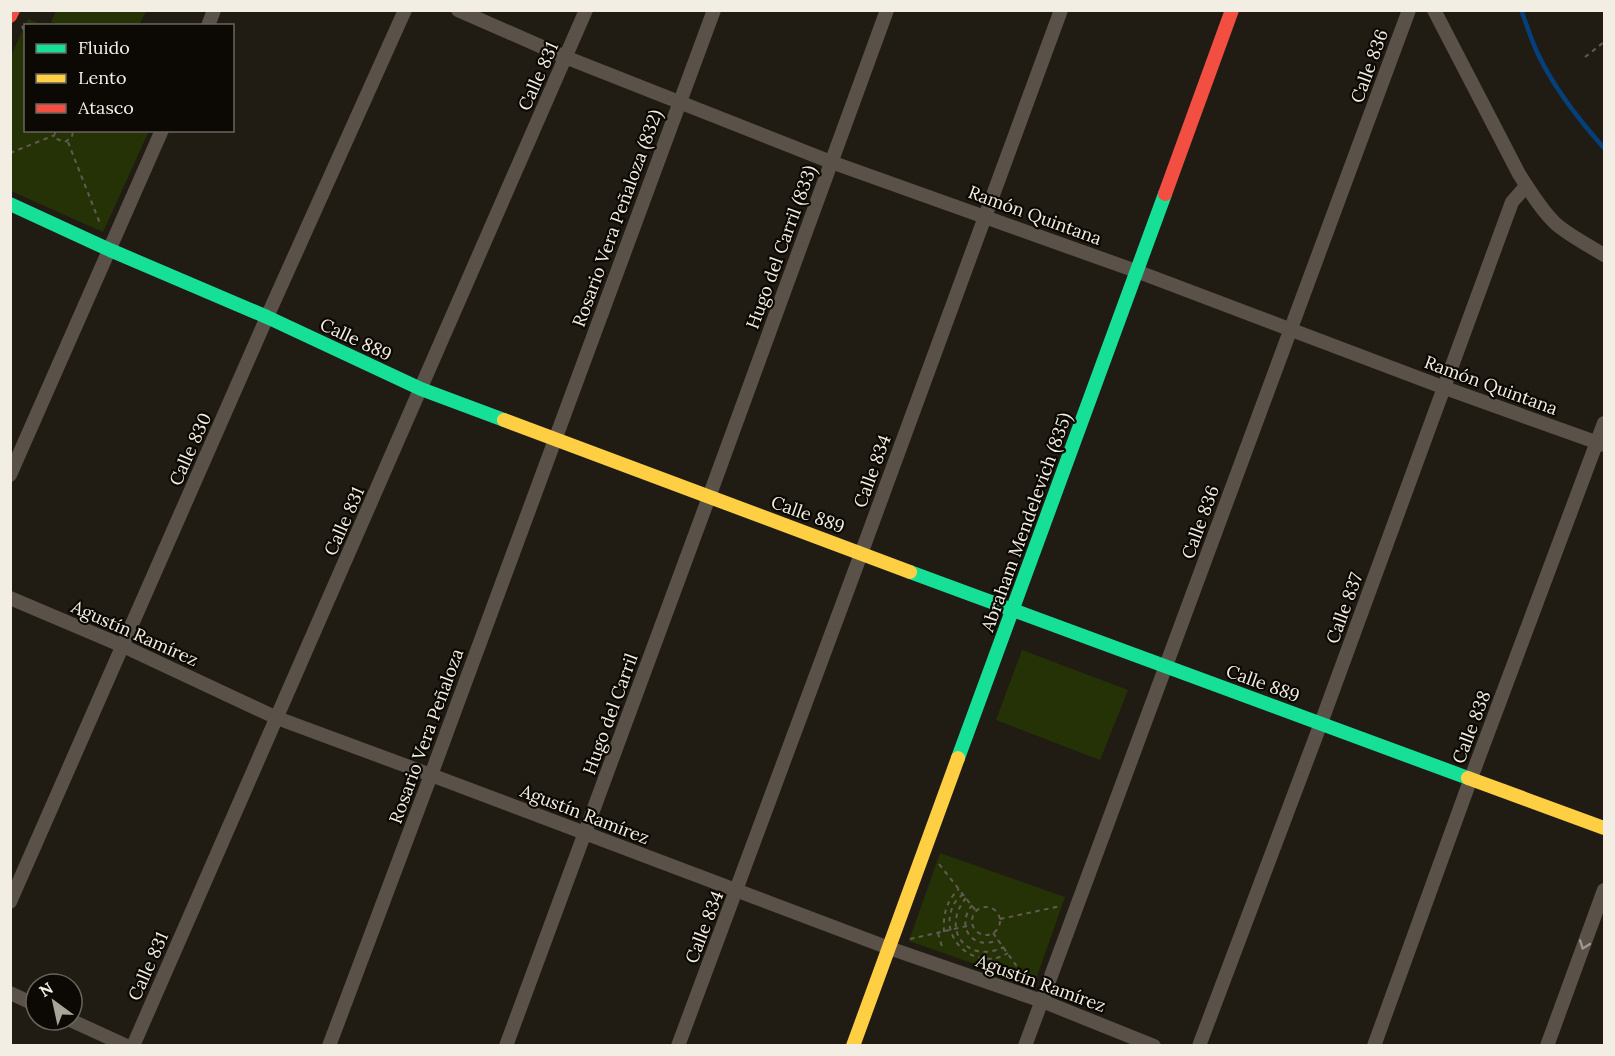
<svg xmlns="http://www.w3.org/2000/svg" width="1615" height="1056" font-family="Lora,serif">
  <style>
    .green { fill: #253206 }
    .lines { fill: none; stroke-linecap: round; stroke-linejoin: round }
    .stream { stroke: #05407d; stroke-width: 4.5 }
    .path { stroke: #615b53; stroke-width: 2; stroke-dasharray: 4.5 4.5; stroke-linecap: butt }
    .street { stroke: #5a5248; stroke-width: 14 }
    .fast { stroke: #16e098; stroke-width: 14 }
    .slow { stroke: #ffcf43; stroke-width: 14 }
    .jam { stroke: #f24e42; stroke-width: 14 }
    .oneway { stroke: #9e988e }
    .labels { text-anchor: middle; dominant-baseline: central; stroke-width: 4.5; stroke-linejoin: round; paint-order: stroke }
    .street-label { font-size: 18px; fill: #f2eee3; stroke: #0c0904 }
  </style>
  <rect width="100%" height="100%" fill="#201c13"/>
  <g class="green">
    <path d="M56,11V10L146,11L139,26L59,25L51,22Z"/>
    <path d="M28,19L43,25L26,26V130L149,131L103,232L11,191V56Z"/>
    <path d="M1022,650L1128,690L1100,760L996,720Z"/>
    <path d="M940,853L1065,897L1034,985L909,941Z"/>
  </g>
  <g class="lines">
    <path class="stream" d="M1521,10C1527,25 1531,40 1538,54C1554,88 1579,120 1604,148"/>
    <g class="path">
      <path d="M22,26L26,35"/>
      <path d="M1585,57L1604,42"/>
      <path d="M55,130V134L57,139L65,142L72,137L73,130"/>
      <path d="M68,142L101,226"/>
      <path d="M10,153L55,135"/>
      <path d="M939,864L976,911"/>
      <path d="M963,894C960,897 956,900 954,904C936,938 976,973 1008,953"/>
      <path d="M966,898C940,929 967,965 1004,947"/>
      <path d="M972,905C955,927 973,951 998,940"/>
      <circle cx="986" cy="921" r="14"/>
      <path d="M1000,919L1061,906"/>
      <path d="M944,932C943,915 946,901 959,889"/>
      <path d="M938,933L943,950"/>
      <path d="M993,933L1028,982"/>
      <path d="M910,939L972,925"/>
    </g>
    <g class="street">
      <path d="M458,10L565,57L831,162L1136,271L1445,388L1604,445"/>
      <path d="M1434,10L1519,174C1530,191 1541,210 1556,224C1570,236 1588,245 1604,255"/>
      <path d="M208,26L214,10"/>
      <path d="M10,475L162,130"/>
      <path d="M10,598L123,646L277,718L431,775L889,948L1042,1001L1154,1046"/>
      <path d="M10,902L267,317L405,10"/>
      <path d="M10,993L36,1005"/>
      <path d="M70,1020L127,1046"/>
      <path d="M133,1046L586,10"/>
      <path d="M329,1046L431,775L714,10"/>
      <path d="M506,1046L709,497L887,10"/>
      <path d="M678,1046L861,554L1061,10"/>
      <path d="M1025,1046L1409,10"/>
      <path d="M1199,1046L1321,723L1512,202L1526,186"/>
      <path d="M1374,1046L1471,778L1604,423"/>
      <path d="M1547,1046L1604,890"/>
    </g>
    <g class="fast">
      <path d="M10,204L110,250L267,317L421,389L504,420"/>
      <path d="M910,572L1468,778"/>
      <path d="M958,758L1165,194"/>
    </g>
    <g class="slow">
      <path d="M504,420L910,572"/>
      <path d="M1468,778L1604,828"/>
      <path d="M853,1046L958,758"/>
    </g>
    <g class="jam">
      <path d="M10,16L13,10"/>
      <path d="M1165,194L1232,10"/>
    </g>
  </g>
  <defs><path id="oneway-chevron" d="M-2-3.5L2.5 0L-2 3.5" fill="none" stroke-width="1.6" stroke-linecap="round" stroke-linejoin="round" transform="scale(1.5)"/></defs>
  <use class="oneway" href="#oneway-chevron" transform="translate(1584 945) rotate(110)"/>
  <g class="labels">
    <g class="street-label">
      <text transform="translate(1369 66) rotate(-70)">Calle 836</text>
      <text transform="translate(538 76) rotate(-66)">Calle 831</text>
      <text transform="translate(1035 215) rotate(20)">Ramón Quintana</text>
      <text transform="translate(617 218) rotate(-70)">Rosario Vera Peñaloza (832)</text>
      <text transform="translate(781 247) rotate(-70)">Hugo del Carril (833)</text>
      <text transform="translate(356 339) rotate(25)">Calle 889</text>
      <text transform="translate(1491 385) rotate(20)">Ramón Quintana</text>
      <text transform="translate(190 449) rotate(-66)">Calle 830</text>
      <text transform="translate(872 471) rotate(-70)">Calle 834</text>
      <text transform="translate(808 514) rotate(20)">Calle 889</text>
      <text transform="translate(344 521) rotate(-66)">Calle 831</text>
      <text transform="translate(1026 522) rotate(-70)">Abraham Mendelevich (835)</text>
      <text transform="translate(1200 522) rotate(-70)">Calle 836</text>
      <text transform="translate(1344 608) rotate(-70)">Calle 837</text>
      <text transform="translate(135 633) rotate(24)">Agustín Ramírez</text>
      <text transform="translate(1263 683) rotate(20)">Calle 889</text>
      <text transform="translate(610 714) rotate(-70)">Hugo del Carril</text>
      <text transform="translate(1471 727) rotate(-69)">Calle 838</text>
      <text transform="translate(426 736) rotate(-70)">Rosario Vera Peñaloza</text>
      <text transform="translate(585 814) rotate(21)">Agustín Ramírez</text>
      <text transform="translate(704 927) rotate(-69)">Calle 834</text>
      <text transform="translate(148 966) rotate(-66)">Calle 831</text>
      <text transform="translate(1041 983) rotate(20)">Agustín Ramírez</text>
    </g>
  </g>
  <rect width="1615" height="1056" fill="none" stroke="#f2eee3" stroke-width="24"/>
  <rect x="24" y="24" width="210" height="108" fill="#0c0904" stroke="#68655d" stroke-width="1.5"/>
  <rect x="36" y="44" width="30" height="9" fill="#16e098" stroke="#68655d" stroke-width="1.5"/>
  <text x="78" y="54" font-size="18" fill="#f2eee3">Fluido</text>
  <rect x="36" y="74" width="30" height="9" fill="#ffcf43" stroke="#68655d" stroke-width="1.5"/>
  <text x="78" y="84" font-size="18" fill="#f2eee3">Lento</text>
  <rect x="36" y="104" width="30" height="9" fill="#f24e42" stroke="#68655d" stroke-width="1.5"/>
  <text x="78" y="114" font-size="18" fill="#f2eee3">Atasco</text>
  <g transform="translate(54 1002) rotate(327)"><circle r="28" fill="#0c0904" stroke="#68655d" stroke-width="1.5"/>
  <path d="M0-4.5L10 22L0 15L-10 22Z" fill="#a8a49a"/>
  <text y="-9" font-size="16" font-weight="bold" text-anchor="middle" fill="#f2eee3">N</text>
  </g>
</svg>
